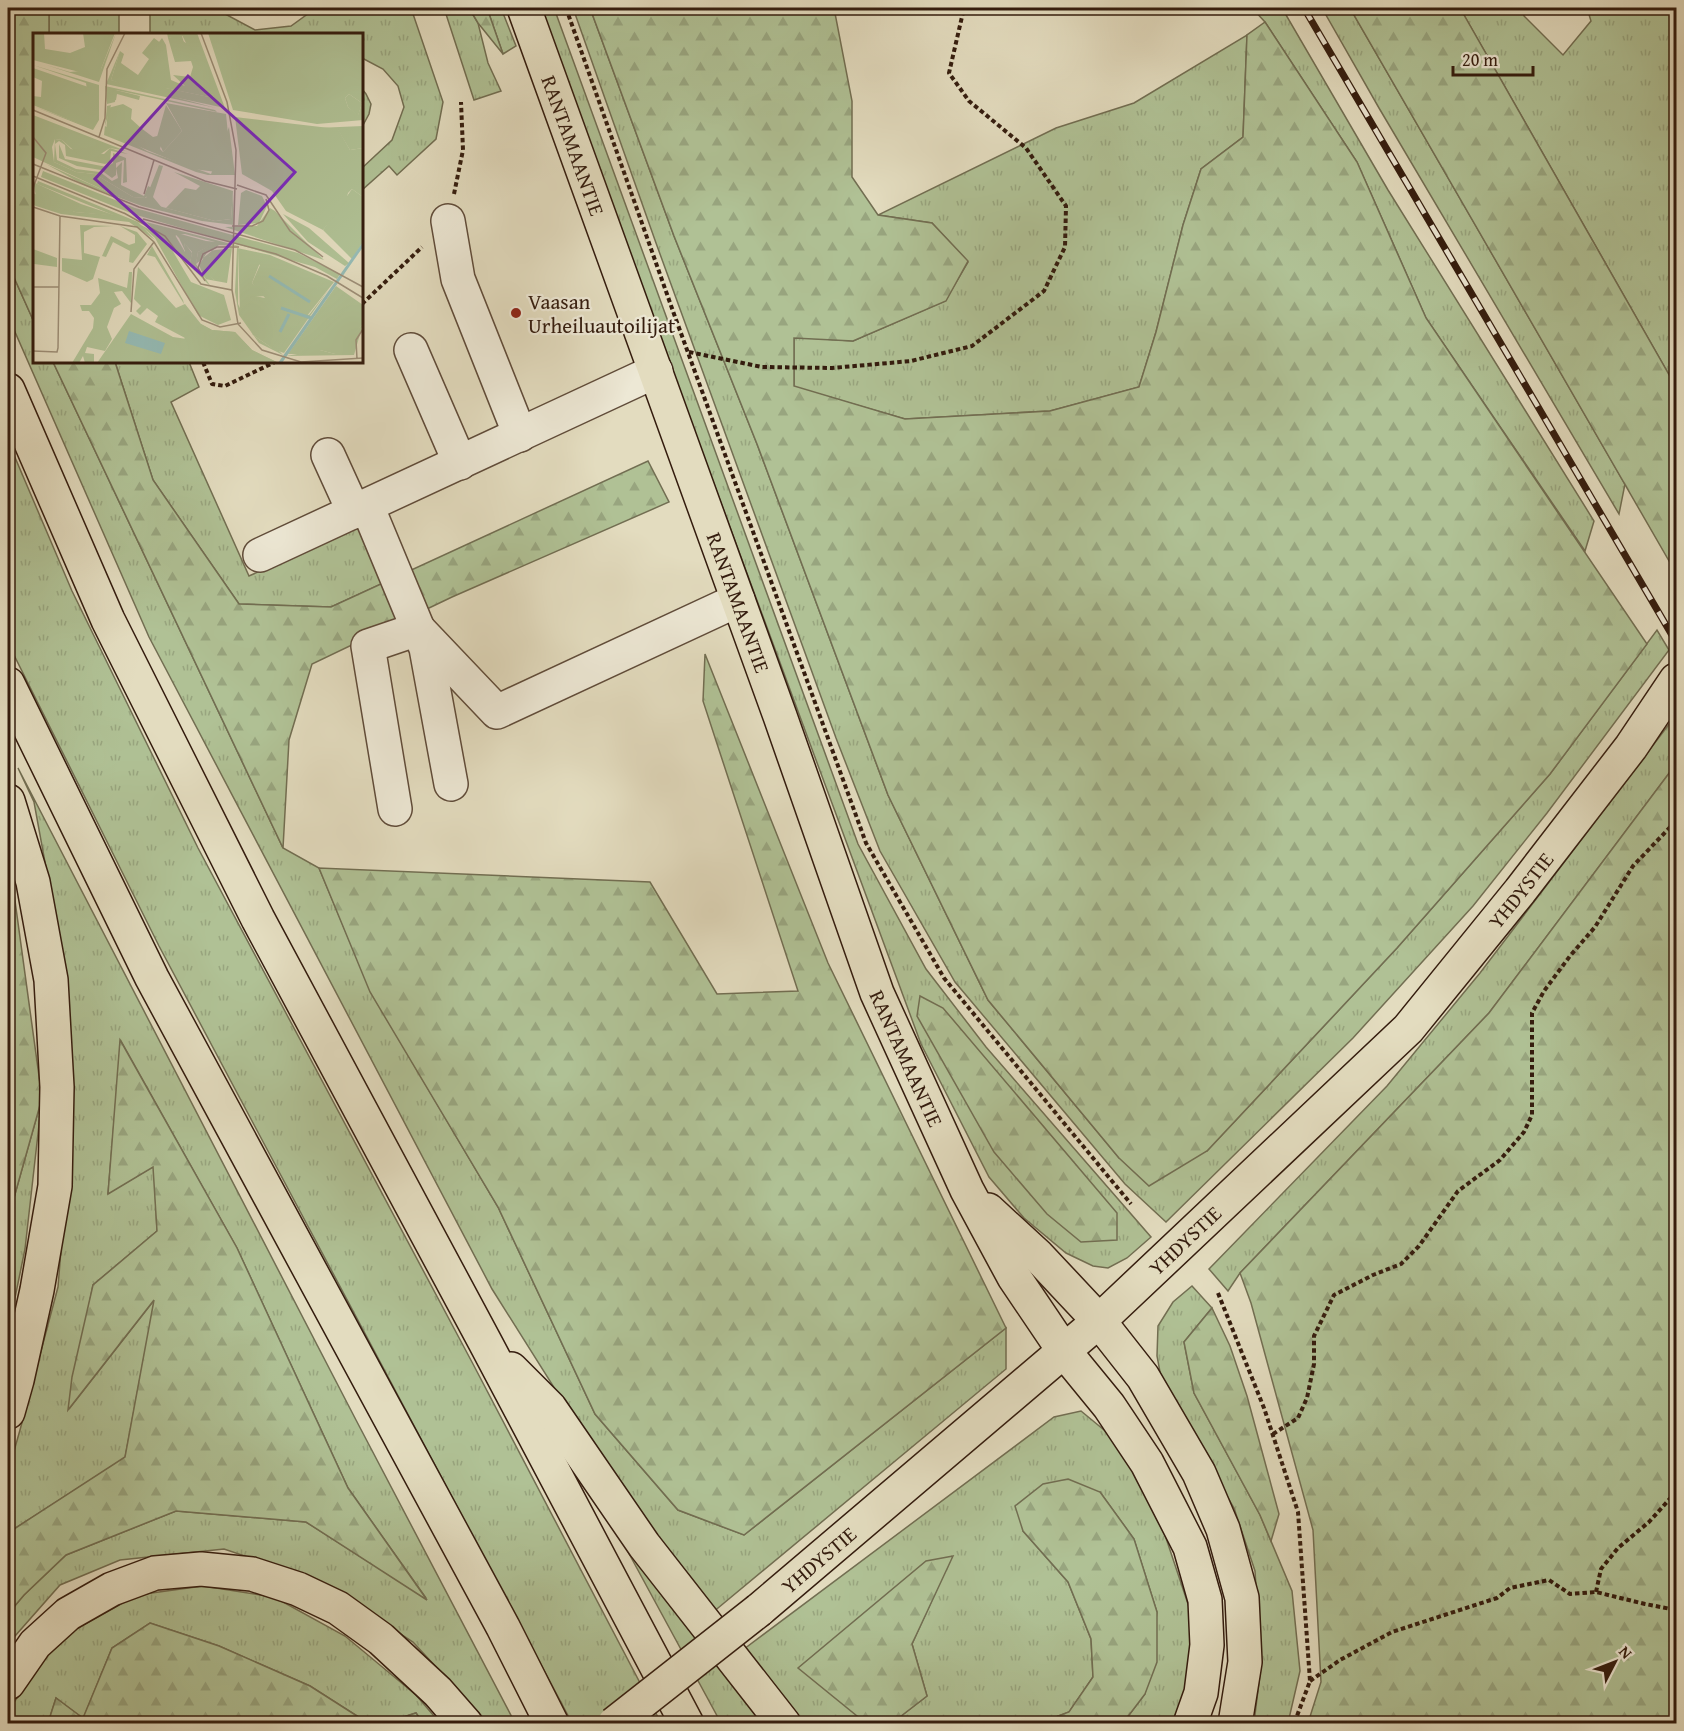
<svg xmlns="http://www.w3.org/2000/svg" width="1684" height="1731" font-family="'Gentium Book Plus',serif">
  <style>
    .grass { fill: url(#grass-tufts); stroke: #726e52; stroke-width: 1.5 }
    .forest { fill: url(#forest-firs); stroke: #726e52; stroke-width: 1.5 }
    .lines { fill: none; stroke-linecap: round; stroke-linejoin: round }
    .minor-casing { stroke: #604c3a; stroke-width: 36 }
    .major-casing { stroke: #341c0e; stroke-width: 36 }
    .highway-casing { stroke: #341c0e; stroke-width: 36 }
    .path { stroke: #341c0e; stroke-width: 4; stroke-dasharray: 4.5 3; stroke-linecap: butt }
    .minor { stroke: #ede8d5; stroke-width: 33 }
    .major { stroke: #e3dcbf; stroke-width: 33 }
    .highway { stroke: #e3dcbf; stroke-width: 33 }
    .rail-casing { stroke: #341c0e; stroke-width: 7 }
    .rail { stroke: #ede8d5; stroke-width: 4.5; stroke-dasharray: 14; stroke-linecap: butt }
    .highway-bridge-casing { stroke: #341c0e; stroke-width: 36; stroke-linecap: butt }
    .highway-bridge { stroke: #e3dcbf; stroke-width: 33 }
    .poi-dot { fill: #8f2418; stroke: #ede8d5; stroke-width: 2 }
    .labels { text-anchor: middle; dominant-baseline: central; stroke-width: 4.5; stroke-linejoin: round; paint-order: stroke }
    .street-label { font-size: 21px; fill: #341c0e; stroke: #ede8d5 }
    .poi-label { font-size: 21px; fill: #341c0e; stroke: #ede8d5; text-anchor: start }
    .inset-river { fill: none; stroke: #95bbb5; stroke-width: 3 }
    .inset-road { fill: none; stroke: #9d8f78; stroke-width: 1.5 }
    .view { fill: #7b2cbf; fill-opacity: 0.15; stroke: #7b2cbf; stroke-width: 3 }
    .inset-edge { fill: none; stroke: #341c0e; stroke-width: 3 }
  </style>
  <defs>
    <pattern id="grass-tufts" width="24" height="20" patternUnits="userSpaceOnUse" patternTransform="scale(1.5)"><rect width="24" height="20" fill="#b0c195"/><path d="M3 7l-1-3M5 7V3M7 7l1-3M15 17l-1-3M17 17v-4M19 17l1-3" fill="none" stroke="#98a57f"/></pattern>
    <pattern id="forest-firs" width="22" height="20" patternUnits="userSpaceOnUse" patternTransform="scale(1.5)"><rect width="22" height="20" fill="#b0c195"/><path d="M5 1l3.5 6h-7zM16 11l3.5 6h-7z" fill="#98a57f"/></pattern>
  </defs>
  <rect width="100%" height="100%" fill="#e3dcbf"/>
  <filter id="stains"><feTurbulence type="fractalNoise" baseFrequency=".00333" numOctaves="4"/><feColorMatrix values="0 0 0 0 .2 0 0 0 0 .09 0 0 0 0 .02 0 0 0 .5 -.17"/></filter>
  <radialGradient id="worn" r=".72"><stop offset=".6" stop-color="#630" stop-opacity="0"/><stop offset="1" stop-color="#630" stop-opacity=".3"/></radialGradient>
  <g class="grass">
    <rect x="49" y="8" width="70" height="26"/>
    <path d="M149,8H214L255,30L291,26L316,8H411L443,102L436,139L397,175L389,166L362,190V168L392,140L404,107L398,86L383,69L362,58V34H150V13Z"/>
    <path d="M444,8H469L478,23L488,63L501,91L474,100Z"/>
    <path d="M487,8H501L516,46L503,54Z"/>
    <path d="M538,8H554L858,844L926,969L986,1047L1151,1237L1127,1258L1108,1268L1093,1266L1066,1253L1024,1218L989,1177L921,1044Z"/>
    <path d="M573,8H590L674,236L757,444L888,795L988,1000L1119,1158L1207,1151L1397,948L1550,774L1657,630L1669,650L1547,813L1473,906L1353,1038L1166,1222L1125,1184L955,982L880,851L836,738L656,243Z"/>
    <path d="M1252,8H1282L1388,190L1594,521L1585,551L1426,318L1357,162L1265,22Z"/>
    <path d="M1322,8H1350L1625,484L1619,514L1379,108Z"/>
    <path d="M1460,8H1523L1524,16L1563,55L1591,21L1587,8H1676V387Z"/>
    <path d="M1247,35L1243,137L1201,169L1183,225L1156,332L1139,387L1050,411L905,419L794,387V337L853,341L945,301L968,262L932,223L878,215L1056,128L1134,103Z"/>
    <path d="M362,89L366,94L371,104L369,114L362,127Z"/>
    <path d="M8,264L34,322V362H53L283,848L319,868L371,992L498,1207L595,1414L678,1510L744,1535L1006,1328V1369L712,1613L611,1478L492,1289L149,637L8,316Z"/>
    <path d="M115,362H189L199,387L171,402L249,576L367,523L390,580L331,607L239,604L153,480Z"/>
    <path d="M8,441L72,591L198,848L473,1364L661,1723H572L159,946L8,643Z"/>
    <path d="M1676,715V764L1489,1013L1240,1273L1228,1291L1209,1269L1387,1086L1480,973Z"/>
    <path d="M18,768L356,1420L515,1723H488L413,1642L319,1581L224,1549L120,1560L60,1585L8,1644V1614L24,1595L66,1555L176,1511L306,1522L426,1598L348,1488L237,1248L121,1041L108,1193L154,1166L157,1231L93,1285L69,1409L155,1299L125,1458L14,1529L8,1557V1472L20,1430L58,1287L73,1100L67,983L34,802Z"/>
    <path d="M42,1098L25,1249L8,1332V1219Z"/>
    <path d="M1192,1286L1212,1308L1184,1342L1194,1393L1260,1515L1292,1591L1300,1671L1288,1723H1254L1261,1666L1255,1571L1234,1508L1163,1388L1157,1356L1158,1326L1173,1302Z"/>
    <path d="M1081,1411L1121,1444L1165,1535L1197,1631L1182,1703L1172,1723H1123L1145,1694L1157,1612L1134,1539L1100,1492L1023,1531L1068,1582L1091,1639L1093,1677L1069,1712L1040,1723H892L927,1696L912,1644L952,1556L862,1720L881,1723H806L778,1696L740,1652L1054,1417Z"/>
    <path d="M627,1550L768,1723H721Z"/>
    <path d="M203,1586L274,1597L345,1636L416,1695L440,1723H423L416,1713L385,1723H368L310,1686L219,1646L150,1623L112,1648L83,1719L56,1698L48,1723L8,1724V1712L40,1661L74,1630L137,1595Z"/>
  </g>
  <g class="forest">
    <path d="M8,8H49V34H34V322L8,264Z"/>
    <path d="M469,8H487L503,54L478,23Z"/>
    <path d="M590,8H834L852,101V177L878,215L932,223L968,261L946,301L853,341L794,338V386L905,419L1050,411L1139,387L1156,332L1183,225L1201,169L1243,137L1247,35L1265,22L1357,162L1426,318L1647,644L1550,774L1397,948L1207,1151L1149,1186L1119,1158L988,1000L888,795L757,444L674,236Z"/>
    <path d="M1350,8H1460L1676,387V573Z"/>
    <path d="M53,362H115L153,480L239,604L331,607L648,461L669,502L452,597L312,664L289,740L283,848Z"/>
    <path d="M705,654L828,963L1006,1328L744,1535L678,1510L595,1414L498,1207L370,992L319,868L650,882L717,994L798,991L703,701Z"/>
    <path d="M1676,764V1723H1308L1321,1682L1313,1530L1251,1303L1240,1273L1489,1013Z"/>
    <path d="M8,869L12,879L42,1098L8,1219Z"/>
    <path d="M920,996L943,1008L1117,1213V1240L1081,1242L1047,1214L994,1152L917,1016Z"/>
    <path d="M120,1040L237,1248L348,1488L427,1600L306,1522L176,1511L66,1555L24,1595L8,1614V1557L14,1529L125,1457L154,1300L68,1410L72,1377L93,1285L157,1231L153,1167L108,1194Z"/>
    <path d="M1212,1308L1230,1346L1247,1396L1279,1514L1271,1541L1260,1515L1194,1393L1184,1342Z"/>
    <path d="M1068,1479L1100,1492L1134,1539L1157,1612V1662L1145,1694L1123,1723H1040L1069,1712L1093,1677L1091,1639L1068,1582L1023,1531L1015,1506L1043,1484Z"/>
    <path d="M953,1556L912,1644L927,1696L892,1723L862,1720L798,1668L926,1561Z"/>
    <path d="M150,1623L219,1646L310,1686L368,1723H48L56,1698L83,1718L112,1648Z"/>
    <path d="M416,1713L423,1723H385Z"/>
  </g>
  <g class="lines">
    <g class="minor-casing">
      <g id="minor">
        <path d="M448,221L458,279L520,435"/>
        <path d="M411,350L460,463"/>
        <path d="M328,455L354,512"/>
        <path d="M367,506L426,648L451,784"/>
        <path d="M260,555L656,371"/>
        <path d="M395,809L368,646L418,629L497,712L738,600"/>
      </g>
    </g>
    <g class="major-casing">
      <g id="major">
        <path id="s1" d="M524,8L780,716L877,993L967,1190L1014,1277L1064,1351"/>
        <path d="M988,1210L1038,1256L1099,1321"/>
      </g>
    </g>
    <g class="highway-casing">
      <g id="highway">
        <path d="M8,390L108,620L258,919L485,1342L687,1724"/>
        <path d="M8,684L152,978L503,1627L552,1724"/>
        <path d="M8,801L33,882L51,980L57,1087L55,1186L37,1290L17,1380L8,1412"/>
        <path d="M1099,1321L1143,1377L1199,1473L1223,1529L1242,1598L1245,1662L1235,1724"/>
        <path d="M1064,1351L1109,1406L1147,1463L1190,1547L1205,1600L1207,1645L1201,1693L1190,1724"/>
        <path d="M511,1369L550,1408L644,1545L784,1724"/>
        <path id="s2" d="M759,1610L1099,1321L1408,1029L1520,891L1631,747L1676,680"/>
        <path d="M8,1683L35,1644L68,1614L112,1589L155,1573L201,1569L252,1574L298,1589L338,1608L381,1639L438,1692L466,1724"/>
      </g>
    </g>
    <g class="path">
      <path d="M566,8L674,314L866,843L944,978L1131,1204"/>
      <path d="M454,194L463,150L461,102"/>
      <path d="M362,304L422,247"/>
      <path d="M689,352L762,367L832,368L911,361L972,346L1044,291L1065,247L1066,206L1026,148L969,101L949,73L964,8"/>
      <path d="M203,362L212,384L225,386L275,362"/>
      <path d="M1218,1293L1264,1408L1298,1512L1310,1681L1294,1724"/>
      <path d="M1273,1434L1298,1418L1307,1398L1314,1364V1336L1334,1295L1373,1275L1401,1264L1419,1246L1458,1191L1500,1160L1524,1132L1532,1115V1013L1544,991L1570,956L1595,927L1633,866L1676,821"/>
      <path d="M1596,1592L1601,1569L1618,1548L1649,1522L1676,1492"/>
      <path d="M1310,1681L1340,1660L1392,1632L1497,1598L1510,1588L1549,1580L1570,1594L1596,1592L1645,1604L1676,1610"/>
    </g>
    <use href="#minor" class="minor"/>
    <use href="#major" class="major"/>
    <use href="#highway" class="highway"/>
    <g class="rail-casing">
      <path id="rail" d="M1304,8L1676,642"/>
    </g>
    <use href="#rail" class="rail"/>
    <g class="highway-bridge-casing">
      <path id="highway-bridge" d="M614,1724L759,1610"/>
    </g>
    <use href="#highway-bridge" class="highway-bridge"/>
  </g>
  <circle class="poi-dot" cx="516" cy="313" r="6"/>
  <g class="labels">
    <g class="street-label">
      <text stroke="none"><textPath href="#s1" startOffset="146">RANTAMAANTIE</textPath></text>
      <text stroke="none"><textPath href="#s1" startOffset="632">RANTAMAANTIE</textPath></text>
      <text stroke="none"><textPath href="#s2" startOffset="1050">YHDYSTIE</textPath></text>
      <text stroke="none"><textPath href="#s1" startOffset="1118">RANTAMAANTIE</textPath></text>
      <text stroke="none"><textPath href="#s2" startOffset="564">YHDYSTIE</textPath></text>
      <text stroke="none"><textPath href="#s2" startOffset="78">YHDYSTIE</textPath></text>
    </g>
    <g class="poi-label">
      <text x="528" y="301">Vaasan<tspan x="528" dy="24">Urheiluautoilijat</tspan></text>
    </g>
  </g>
  <g transform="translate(33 33)">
    <rect width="330" height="330" fill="#e3dcbf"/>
    <path d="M83,0L66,49L13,32L37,39L68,36ZM152,1L165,24L181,65L132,55L126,9L129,5L133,12L138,47L152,53L140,42L157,44L160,34L158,28L142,29L135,5L142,3L153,10L149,2ZM87,18L78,47L183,75L73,51ZM0,32L66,52V87L60,97L0,73L59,95L53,50ZM72,53L182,77L184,79L83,57L82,69L74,71ZM316,61L329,70L325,83L315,74L312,65ZM78,72L72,93L114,118L178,141L196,94L202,142H175L163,139L71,102L74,73ZM133,72L149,98L130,119L124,104ZM330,93V115L317,117L305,97L283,95ZM22,106L29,107L38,116L71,121L77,115L95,121L78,118L77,129L72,131L33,123L32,112L26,108L22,111L24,127L43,136L67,139L79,148L85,145L83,135L89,129L88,152L111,163L115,153L119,155L118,160L112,165L100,164L62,141L43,139L21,129ZM26,111L32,126L74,134L80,130V120L93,125L94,149L90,150L91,127L83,130V142L79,145L68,137L44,133L26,125ZM13,131L77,160L182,188L198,186L200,158L201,192L169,188L109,173L49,151ZM10,138L102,175L265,220L307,241L304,246L282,234L100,181L8,144ZM5,148L105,189L122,207L96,189L28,181L0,172V160L42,179L80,182L4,151ZM319,156L330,164V209L319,226L290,197ZM213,157L229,163L234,173L226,190L205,192L208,160ZM237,175L242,178L291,227L192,194L224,193ZM113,189L206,213L186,212L163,231L178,254ZM152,201L182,209L165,219L162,236L157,230L159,220L151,209L152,219L142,202ZM199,215L194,250L172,246L166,232L175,218ZM189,219L181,247L172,237L176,224ZM204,215L237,222L301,249L246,318L250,322L226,310L206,282L202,259ZM205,217L227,232L219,250L232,265L217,262L216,265L226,301L239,315L220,302L205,271ZM98,281L140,304L154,306L179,330H64ZM330,291L321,322L253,323L287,317L302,321Z" fill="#b0c195" fill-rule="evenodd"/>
    <path d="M0,0H11L12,16L37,20L52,14L50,0H82L68,36L58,42L0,27ZM134,0H164L192,75L107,57L78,47L87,18L91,21L88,30L105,42L116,26L109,20L121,5L129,11L133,55L181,65L152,2L149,3L152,13L142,4L135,5ZM175,0H330V87L284,91L200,77ZM316,61L329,70L325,82L315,74L312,65ZM0,35L61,56L66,81L59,96L0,72V63L8,64L9,48L0,44ZM83,57L107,63L106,67L84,61L83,67L74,69L73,61ZM133,70L193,81L199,141L160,136L73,100L75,75L90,71L99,76L98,86L108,95L120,104L132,101L127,116L130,119L149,98ZM0,82L93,118L77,115L60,126L48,124L29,107L22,106L19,114L21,129L43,139L62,141L100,164L113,165L126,132L130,133L120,164L130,176L77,160L0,124ZM202,84L305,96L317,117L330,115V164L319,156L315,160L313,168L290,197L253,178L239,158L209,141ZM141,139L200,158L198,186L182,188L133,175L152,155L163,157L167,153ZM0,149L48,171L84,183L42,179L4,168ZM250,181L276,195L316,230L312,233L275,209ZM106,191L132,205L158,249L191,262L198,287L185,292L165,282L122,205ZM47,192L81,193L61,194L51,199V220L67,224L60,246L54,249L29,238V225L49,227ZM87,193L104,199L114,211L100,230L96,229L97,218L80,209L73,224L69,223L78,203L96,212L102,210V202ZM133,197L173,208L184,209L165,219L162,238L157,230L159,219L151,210L153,220L146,205L143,202L141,206ZM119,213L150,267L151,271L122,224L114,222ZM0,216L24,225V234L1,231L0,247ZM191,216L197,217L194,240L181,247L170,237V227ZM205,216L230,222L219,250L234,263L216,264L245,275L241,293H226V301H247L239,315L220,302L207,279ZM105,234L143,275L152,271L168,291L179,297L202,299L219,317L245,330H179L154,306L122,289L125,283L114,275L107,282L103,278L108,273L101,266ZM96,239H99L98,270L89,258L81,259L88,271L81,275L74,294L79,306L72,318L54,314L52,320L61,321V330H52L50,323L46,330H39L60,295L61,285L56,278H49L47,272H58L67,260L65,245L94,255ZM303,253L330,272V291L319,304L318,319L302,321L287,317L286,321H255ZM296,256L251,320L245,318L272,281L276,282Z" fill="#b0c195" fill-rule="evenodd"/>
    <path d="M168,291L179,297L202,299L219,317L246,330H176L151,305Z" fill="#b0c195"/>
    <path d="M330,209V214L249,330H245ZM96,298L132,310L128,321L92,310Z" fill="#95bbb5"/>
    <path class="inset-river" d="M236,243L277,269M248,275L278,285M247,299L256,281"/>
    <path class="inset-road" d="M0,77L172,148L204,156M0,104L13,120L0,155M66,104L72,85L74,36L92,0M0,131L106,174L262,217L330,254M0,143L93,181M204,152L233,162L257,198L290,224M111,161L121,127M0,174L27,183L104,194L121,209L169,287L187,294L208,290M91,180L132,203L168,251L199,257L203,117L194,69L168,0M110,186L243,221L294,243L330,265M199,193H219L230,188L236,177L233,166M172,248L165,235L170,221L184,214H206M0,254H26M199,257L205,291L229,317L268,329L330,325M98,279L101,236L121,209M0,318L24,319L25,315L27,183M324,326L323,307L330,296"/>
    <path class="view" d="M155,43L262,139L169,242L62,146Z"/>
    <rect width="330" height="330" class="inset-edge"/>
  </g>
  <rect width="1684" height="1731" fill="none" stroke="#e3dcbf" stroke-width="30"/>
  <rect x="9" y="9" width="1666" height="1713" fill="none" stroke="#341c0e" stroke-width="3"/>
  <rect x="15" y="15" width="1654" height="1701" fill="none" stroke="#341c0e" stroke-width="1.5"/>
  <g transform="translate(1615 1662) rotate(48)" stroke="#ede8d5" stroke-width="4.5" paint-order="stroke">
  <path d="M0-4.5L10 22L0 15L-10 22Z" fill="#341c0e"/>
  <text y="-9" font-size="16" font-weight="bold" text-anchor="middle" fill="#341c0e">N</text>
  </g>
  <path d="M1453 66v9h80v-9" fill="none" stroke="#341c0e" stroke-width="3"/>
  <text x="1462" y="66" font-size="18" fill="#341c0e" stroke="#ede8d5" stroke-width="4.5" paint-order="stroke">20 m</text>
  <rect width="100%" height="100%" filter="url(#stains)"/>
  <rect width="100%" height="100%" fill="url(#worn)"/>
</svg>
